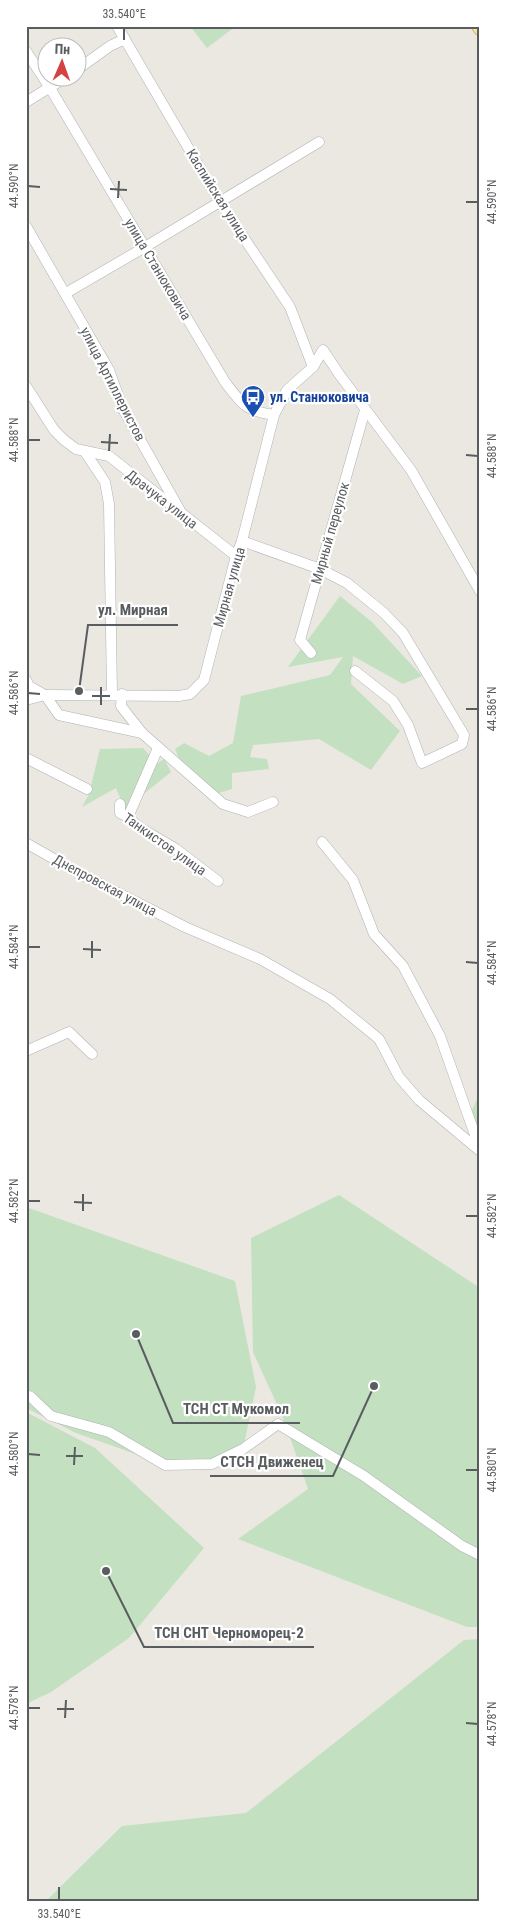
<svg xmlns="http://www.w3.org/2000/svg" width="506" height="1927" font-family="'Roboto Condensed',sans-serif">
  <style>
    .green { fill: #c3e0c1 }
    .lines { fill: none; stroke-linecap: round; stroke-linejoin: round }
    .minor-casing { stroke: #afb2b5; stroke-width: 11 }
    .major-casing { stroke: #deb567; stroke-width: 14 }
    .minor { stroke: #fff; stroke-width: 10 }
    .major { stroke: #f4e4ad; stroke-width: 12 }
    .ticks { fill: none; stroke: #5a5d60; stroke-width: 2 }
    .labels { text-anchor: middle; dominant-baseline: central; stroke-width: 4.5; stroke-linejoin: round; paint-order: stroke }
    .street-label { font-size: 14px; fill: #5a5d60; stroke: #fff }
    .transit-label { font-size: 14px; font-weight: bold; fill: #164399; stroke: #fff; text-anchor: start }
    .leader { fill: none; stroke: #5a5d60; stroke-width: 2 }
    .callout-dot { fill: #5a5d60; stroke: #fff; stroke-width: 2 }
    .callout-label { font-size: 15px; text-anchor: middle; font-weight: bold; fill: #5a5d60; stroke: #fff; stroke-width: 4.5; stroke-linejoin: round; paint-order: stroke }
    .neatline { fill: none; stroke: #5a5d60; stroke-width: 2 }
    .ticks-label { font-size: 12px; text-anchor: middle; fill: #5a5d60 }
  </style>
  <rect width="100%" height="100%" fill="#ebe8e2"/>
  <g class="green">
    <path d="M190,26H236L207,48Z"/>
    <path d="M340,596L372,622L422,676L403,684L353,656L351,684L400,731L371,770L319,739L253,745L250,757L267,759L269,769L232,773V789L216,794L179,759L175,749L184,743L209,756L233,743L241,696L330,675L343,657L288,667Z"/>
    <path d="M143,748L157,764L164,759L171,772L125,809L116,788L82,807L89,794L100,749Z"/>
    <path d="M480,1093V1131L466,1123Z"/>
    <path d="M339,1195L480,1288V1627H467L238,1539L308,1489L284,1420L253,1352L251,1238Z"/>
    <path d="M26,1207L235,1281L256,1387L243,1449L178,1469L76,1433L26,1408Z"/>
    <path d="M26,1412L95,1448L204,1548L129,1638L51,1692L26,1704Z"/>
    <path d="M480,1639V1901H46L122,1826L246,1813L464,1640Z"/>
  </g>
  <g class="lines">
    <g class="minor-casing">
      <g id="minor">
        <path d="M117,26L220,202L290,307L313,367"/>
        <path d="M26,51L50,88L225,382C242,404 245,411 274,415"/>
        <path d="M78,69L110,46L125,39"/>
        <path d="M26,102L65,78"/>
        <path d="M26,226L109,370L123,409L183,516"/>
        <path d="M66,293L145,247L319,142"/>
        <path d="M26,386L54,430L64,440L76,449L109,456L236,556"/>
        <path d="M85,452L105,482L109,504L112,694"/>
        <path d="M242,541L320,569L347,583L384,613L403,633L464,735L462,744L422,763L408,725L393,701L355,671"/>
        <path d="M311,653L300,640L365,410"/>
        <path d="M26,680L29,686L45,695L26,700"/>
        <path d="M122,694L121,706L142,733L223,804L248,812L273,802"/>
        <path d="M45,695L179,696L190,694L204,680L236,556L242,541L274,415L287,390L313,367L323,350L339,374L411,470L480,591"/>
        <path d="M45,695L59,715L142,733"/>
        <path d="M26,758L87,789"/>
        <path d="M120,804V813L128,817L139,827L176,849L218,881"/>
        <path d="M128,817L158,748"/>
        <path d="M322,842L353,880L374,934L403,966L440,1036L480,1149"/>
        <path d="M26,843L77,872L185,927L260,959L330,999L379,1039L399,1077L419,1100L480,1151"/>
        <path d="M26,1051L69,1032L92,1054"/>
        <path d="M26,1395L31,1397L51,1416L109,1432L165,1465L212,1464L243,1449L278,1424L364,1476L462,1546L480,1555"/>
      </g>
    </g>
    <g class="major-casing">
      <path id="major" d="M478,26L480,29"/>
    </g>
    <use href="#minor" class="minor"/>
    <use href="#major" class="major"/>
  </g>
  <path class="ticks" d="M124,40V28M28,186L40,187M110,189L127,190M118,198L119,181M466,202H478M28,440H40M101,442L118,443M109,451L110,434M466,455L478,456M28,693L40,694M92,696H110M101,705V687M466,709H478M28,947H40M83,949L101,950M92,958V941M466,962L478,963M28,1201H40M74,1202L92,1203M83,1211V1194M466,1216H478M28,1454L40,1455M66,1456H83M74,1465L75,1447M466,1470H478M28,1708H40M57,1709H74M65,1718L66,1700M466,1723L478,1724M59,1900V1887"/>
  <defs>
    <g id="bus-pin" transform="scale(1.25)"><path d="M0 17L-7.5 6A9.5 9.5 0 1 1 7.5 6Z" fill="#1a4fb4" stroke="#fff"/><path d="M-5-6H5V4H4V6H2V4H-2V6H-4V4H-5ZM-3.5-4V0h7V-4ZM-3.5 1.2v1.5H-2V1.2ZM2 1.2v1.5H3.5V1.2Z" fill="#fff"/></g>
  </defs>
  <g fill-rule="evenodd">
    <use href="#bus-pin" x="253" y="397"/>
  </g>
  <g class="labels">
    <g class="street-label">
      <text transform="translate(218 195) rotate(58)">Каспийская улица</text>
      <text transform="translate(158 269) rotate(59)">улица Станюковича</text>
      <text transform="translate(113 384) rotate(63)">улица Артиллеристов</text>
      <text transform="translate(162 499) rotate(38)">Драчука улица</text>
      <text transform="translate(330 533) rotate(-74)">Мирный переулок</text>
      <text transform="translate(229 587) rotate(-74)">Мирная улица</text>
      <text transform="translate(165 844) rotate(35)">Танкистов улица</text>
      <text transform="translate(105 885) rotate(28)">Днепровская улица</text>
    </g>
    <g class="transit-label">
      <text x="270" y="397">ул. Станюковича</text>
    </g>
  </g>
  <path class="leader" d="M79 691L88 625H178M136 1334L173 1423H300M374 1386L333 1476H210M106 1571L144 1647H314"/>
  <g class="callout-dot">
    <circle cx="79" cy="691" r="5"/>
    <circle cx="136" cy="1334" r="5"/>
    <circle cx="374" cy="1386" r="5"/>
    <circle cx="106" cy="1571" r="5"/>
  </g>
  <g class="callout-label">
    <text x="133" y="615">ул. Мирная</text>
    <text x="236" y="1414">ТСН СТ Мукомол</text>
    <text x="272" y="1467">СТСН Движенец</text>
    <text x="229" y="1638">ТСН СНТ Черноморец-2</text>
  </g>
  <rect width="506" height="1927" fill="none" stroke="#ffffff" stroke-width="55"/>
  <g transform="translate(62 62) rotate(2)"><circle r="24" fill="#ffffff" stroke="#bdbebf"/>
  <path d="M0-4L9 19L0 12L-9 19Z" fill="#d24341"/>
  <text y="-8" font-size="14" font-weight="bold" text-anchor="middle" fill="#5a5d60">Пн</text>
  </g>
  <rect x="28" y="28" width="450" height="1872" class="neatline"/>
  <g class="ticks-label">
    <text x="124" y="18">33.540°E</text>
    <text transform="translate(14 186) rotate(-90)" y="4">44.590°N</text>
    <text transform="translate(492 202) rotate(-90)" y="4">44.590°N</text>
    <text transform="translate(14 440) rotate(-90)" y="4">44.588°N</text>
    <text transform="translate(492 456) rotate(-90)" y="4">44.588°N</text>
    <text transform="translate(14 693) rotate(-90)" y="4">44.586°N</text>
    <text transform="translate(492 709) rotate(-90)" y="4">44.586°N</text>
    <text transform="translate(14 947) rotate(-90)" y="4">44.584°N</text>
    <text transform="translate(492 963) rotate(-90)" y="4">44.584°N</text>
    <text transform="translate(14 1201) rotate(-90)" y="4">44.582°N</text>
    <text transform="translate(492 1216) rotate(-90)" y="4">44.582°N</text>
    <text transform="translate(14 1454) rotate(-90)" y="4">44.580°N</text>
    <text transform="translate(492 1470) rotate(-90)" y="4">44.580°N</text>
    <text transform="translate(14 1708) rotate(-90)" y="4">44.578°N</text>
    <text transform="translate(492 1724) rotate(-90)" y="4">44.578°N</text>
    <text x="59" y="1918">33.540°E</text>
  </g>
</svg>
